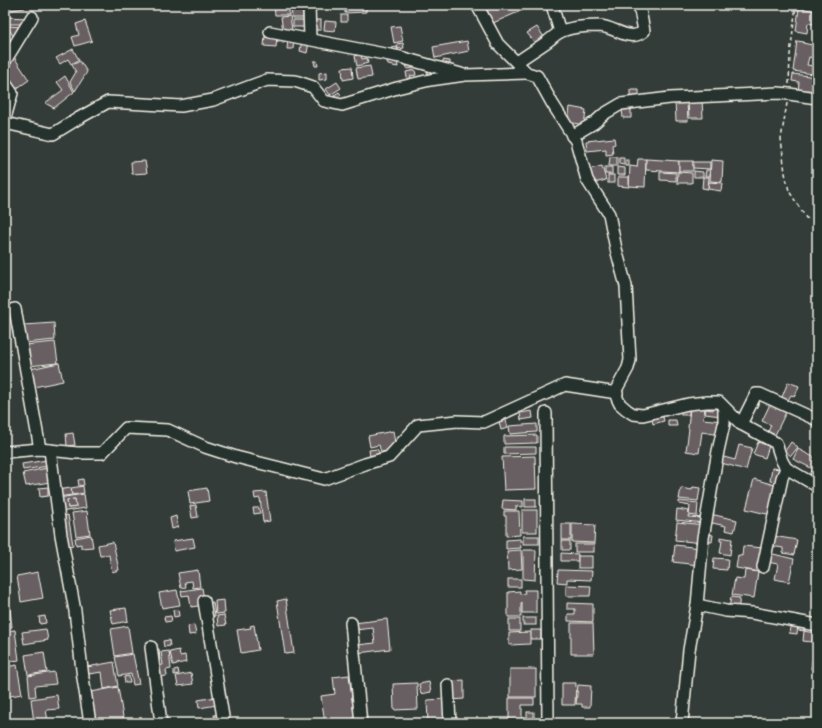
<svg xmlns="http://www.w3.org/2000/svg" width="822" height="728" font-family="Itim,sans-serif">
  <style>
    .building { fill: #675e64; stroke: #f4f1e8; fill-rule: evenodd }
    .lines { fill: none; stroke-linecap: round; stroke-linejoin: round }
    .minor-casing { stroke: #f4f1e8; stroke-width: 14 }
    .path { stroke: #f4f1e8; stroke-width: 1.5; stroke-dasharray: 4 3; stroke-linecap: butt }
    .minor { stroke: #26332d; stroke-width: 11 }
  </style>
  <rect width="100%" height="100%" fill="#333c38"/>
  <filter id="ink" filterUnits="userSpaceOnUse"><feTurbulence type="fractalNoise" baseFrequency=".025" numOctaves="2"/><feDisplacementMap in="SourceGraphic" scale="8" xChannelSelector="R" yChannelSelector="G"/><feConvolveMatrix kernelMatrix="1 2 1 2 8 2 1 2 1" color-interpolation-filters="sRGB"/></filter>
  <g filter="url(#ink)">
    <g class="building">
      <path d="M5,5H23L25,8L5,11Z"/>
      <path d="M274,5H289V15H275Z"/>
      <path d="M291,5H307V12H303V18H292Z"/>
      <path d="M345,5H366V12L345,13Z"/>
      <path d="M492,5H521L523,10L493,23L486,8Z"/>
      <path d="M799,8L817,11V25L808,23L807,33L796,31Z"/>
      <rect x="341" y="15" width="6" height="7"/>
      <path d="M290,16L292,30L283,31L281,17Z"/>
      <path d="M5,17L28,18L24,24H5Z"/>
      <path d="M293,20H305L306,27H293Z"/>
      <rect x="314" y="20" width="7" height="10"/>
      <path d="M85,21L92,41L75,46L72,37L79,35L76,24Z"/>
      <path d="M325,21L336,22L335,31L324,30Z"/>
      <path d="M7,26L23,27L18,36H13Z"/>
      <path d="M400,26L403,41L394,43L391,27Z"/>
      <path d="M537,27L544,37L535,43L527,33Z"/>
      <path d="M265,36L277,37L276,47L264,46Z"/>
      <path d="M278,36L285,37L284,43L277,42Z"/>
      <path d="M288,38H294L293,49H287Z"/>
      <path d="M302,40L309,42L307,53L300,51Z"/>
      <path d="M467,41L469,51L435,58L433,47Z"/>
      <path d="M797,41L804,42L803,43L816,46L815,58L809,57L807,65L814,66L813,74L793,71Z"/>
      <path d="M403,43L404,48L398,49L397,44Z"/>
      <path d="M397,47L398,52L392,53L391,48Z"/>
      <path d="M73,49L79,60L71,64L68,59L60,64L56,58Z"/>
      <path d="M12,54L29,80L16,89L5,72V65Z"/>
      <path d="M361,54L362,59L367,58L368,63L357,66L355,56Z"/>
      <path d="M386,57L397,60L398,67L388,65Z"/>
      <path d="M443,60L450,61V66L443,65Z"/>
      <path d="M80,61L87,72L75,91L70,82L76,72L72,65Z"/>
      <path d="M314,61H317L318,66H315Z"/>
      <path d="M414,62L415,68L407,69L406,63Z"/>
      <path d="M370,66L372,77L358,79L356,68Z"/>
      <path d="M352,67L353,78L343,80L342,68Z"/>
      <path d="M433,69L434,74L428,75L427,70Z"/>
      <path d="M415,70L416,75L410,76L412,82L408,83L406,72Z"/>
      <path d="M327,72V79L319,80V73Z"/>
      <path d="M793,74L817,77V88L813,87L812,94L798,92L799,82L792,81Z"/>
      <path d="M65,76L74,92L54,108L45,103L63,90L57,82Z"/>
      <path d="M337,82L341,88L330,95L326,89Z"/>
      <path d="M630,90H639V99L630,100Z"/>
      <path d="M339,92L341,95L335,98L334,95Z"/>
      <path d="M702,100L703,118H689L688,101Z"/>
      <path d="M675,101H687L688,121H676Z"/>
      <path d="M570,107L586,110L584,125L568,122Z"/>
      <path d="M631,108V118H623L622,109Z"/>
      <path d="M614,138L615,144L612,145L613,154L606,155V149L587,151L586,141Z"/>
      <path d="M610,157H617V166H609Z"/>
      <path d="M619,158H624V165L619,164Z"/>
      <path d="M638,159H646L645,187L629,186L630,166L637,167Z"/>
      <path d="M646,159L679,161V172L646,170Z"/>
      <rect x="626" y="160" width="3" height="6"/>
      <path d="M711,160L723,161L722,182L710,181Z"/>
      <path d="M145,161L147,173L132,174L131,162Z"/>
      <rect x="679" y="161" width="14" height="10"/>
      <path d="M693,162H710V169L693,168Z"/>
      <path d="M602,166L606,180L594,183L590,169Z"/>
      <rect x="605" y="167" width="7" height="7"/>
      <path d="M617,167L625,168V175H617Z"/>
      <path d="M706,170H710V176H705Z"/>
      <path d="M694,171L703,172V177H694Z"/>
      <path d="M660,172L676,173V181L660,180Z"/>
      <path d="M678,172L692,173V183H677Z"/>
      <rect x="608" y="175" width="6" height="8"/>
      <path d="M618,177H629V187L618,186Z"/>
      <path d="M703,177H709L708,189L702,188Z"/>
      <path d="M709,182L722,183L721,191L708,189Z"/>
      <path d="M54,323L55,340L25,343L24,325Z"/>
      <path d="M55,342L58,363L28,366L25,345Z"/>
      <path d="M59,363L63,381L34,387L30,369Z"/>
      <path d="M788,382L799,386L795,396L791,395L788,400L795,403L793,407L780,402Z"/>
      <path d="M771,402L787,410L775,435L768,432L771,425L762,421Z"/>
      <rect x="681" y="406" width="8" height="9"/>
      <path d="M714,406L722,407L721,416L705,414L706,409L713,410Z"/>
      <path d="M700,407L705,408L703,419L722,421L720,435L702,432L699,453L686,451L689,429L688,428L690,408L700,409Z"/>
      <path d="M532,411L533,418L521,420L520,413Z"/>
      <path d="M662,413L664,421L653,424L652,419H655L654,415Z"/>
      <path d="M506,420L508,428L501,430L499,422Z"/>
      <path d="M668,420H676L677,426H668Z"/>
      <path d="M537,424V432L510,434L509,426Z"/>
      <path d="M393,431L395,443L387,451L381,452L379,445L370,447L368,436Z"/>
      <path d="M73,433L75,445L67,446L66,434Z"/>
      <path d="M537,435V443L504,444V436Z"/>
      <path d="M758,442L769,446L765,458L753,454Z"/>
      <path d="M791,442L798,447L791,456L785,451Z"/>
      <path d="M739,445L752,448L746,470L718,462L720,456L735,460Z"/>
      <path d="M504,447H536V453L504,454Z"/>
      <path d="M377,449L380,454L370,456L369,450Z"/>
      <path d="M798,449L817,459V470L816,471L815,470L810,479L808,478L813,469L793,459Z"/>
      <path d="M535,456L536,489L504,490L502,457Z"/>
      <path d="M47,460L48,466L23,470L22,464Z"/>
      <path d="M47,468L50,482L26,486L23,473Z"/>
      <path d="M772,468L781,469L779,483L770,481Z"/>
      <path d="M83,479L84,485L79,486L78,480Z"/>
      <path d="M754,479L778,486L771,515L746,509Z"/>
      <path d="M83,486L84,493L72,495L71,488Z"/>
      <path d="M48,487V496L40,497L39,488Z"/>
      <path d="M693,487L700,488L698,501L679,499L681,488L692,490Z"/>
      <path d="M71,488L72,495L58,497L57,490Z"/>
      <path d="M207,488L209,501L190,504L188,491Z"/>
      <path d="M266,492L270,521L263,522L260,498L255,499L254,493Z"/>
      <path d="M84,494L86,508L60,512L58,498ZM75,499L76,507L68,508L67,500Z"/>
      <path d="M75,499L76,507L68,508L67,500Z"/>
      <rect x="525" y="499" width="11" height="8"/>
      <path d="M503,500L523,501V507L516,506V510L502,509Z"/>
      <path d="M679,501L698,503L697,516L689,515L690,506L679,504Z"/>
      <path d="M196,505L198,517L192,518L190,506Z"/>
      <path d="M253,508H259L260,513L254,514Z"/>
      <path d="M677,509L689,511L688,517L705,518L704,523L676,520Z"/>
      <rect x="522" y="510" width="15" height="22"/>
      <path d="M87,511L90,534L76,536L72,513Z"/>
      <path d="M504,511H519L520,535L506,536V516H504Z"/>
      <path d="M710,514L737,520L734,532L725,530L726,526L708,522Z"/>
      <path d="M68,515L73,545L65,547L60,517Z"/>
      <path d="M176,516L178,527L172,529L170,518Z"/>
      <path d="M677,522L704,525L702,543L675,540Z"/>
      <rect x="562" y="524" width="9" height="16"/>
      <path d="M572,524L595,525L594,543L572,542Z"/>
      <path d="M705,533L713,535L712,542L704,541Z"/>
      <path d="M91,535L93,547L81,548V544L76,545L75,538Z"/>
      <rect x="523" y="536" width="16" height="8"/>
      <path d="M773,536L797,540L794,555L783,553V548L771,546Z"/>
      <path d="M720,537L732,539L730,555L720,553L722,541H720Z"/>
      <path d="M193,538L195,547L174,551L173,541Z"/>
      <path d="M520,539L521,548L506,549V540Z"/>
      <rect x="562" y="541" width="8" height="9"/>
      <path d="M113,542L119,570L112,572L109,555L100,556L98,545Z"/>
      <rect x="575" y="544" width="19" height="8"/>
      <path d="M675,545L700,548L698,565L673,562Z"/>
      <path d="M743,546L763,548L761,572L736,568L738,555L742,556Z"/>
      <path d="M521,550L522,569L508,570L507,551Z"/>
      <path d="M523,550H536L535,580L523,579Z"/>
      <path d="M561,553L578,554V561H561Z"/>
      <path d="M769,553L794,559L789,582L775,579L778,564L767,562Z"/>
      <rect x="578" y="556" width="14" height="12"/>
      <path d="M714,558L728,559L727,570L713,569Z"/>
      <path d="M198,570L200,587L193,588L192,581L185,582L186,587L181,588L178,573Z"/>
      <path d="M558,570L592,571L591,580L567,579V583L557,582Z"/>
      <path d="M745,570L758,572L754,598L732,595L735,578L744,579Z"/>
      <path d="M38,572L43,598L21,602L17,576Z"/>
      <path d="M5,576L8,599L5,600Z"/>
      <rect x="508" y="579" width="13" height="8"/>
      <path d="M566,585L591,586L590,596H566Z"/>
      <path d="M202,588L205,605L191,607L189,595L182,596L181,591Z"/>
      <path d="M177,590L180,605L162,608L159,593Z"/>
      <path d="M524,590H536V613H522V603L521,604V617H508V592L520,591V594L525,593Z"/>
      <path d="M731,597L740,598L738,609L729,608Z"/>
      <path d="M286,599L294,653L285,654L277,601Z"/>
      <path d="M224,600L225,613L216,614L215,601Z"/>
      <path d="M9,601L12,627L5,628V602Z"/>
      <path d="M213,602L215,616L208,617L206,603Z"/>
      <path d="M567,603L593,604V622L568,621V614H575V609H567Z"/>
      <path d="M126,608L128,621L113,624L110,610Z"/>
      <path d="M178,609L179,616L174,617L173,610Z"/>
      <path d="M224,615L226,625L218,626L217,616Z"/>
      <path d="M45,616L46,623L40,624L39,617Z"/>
      <path d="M171,616L172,621L165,622L164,617Z"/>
      <rect x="523" y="618" width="13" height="7"/>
      <path d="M387,619L390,649L358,653L357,645L375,643L373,628L355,630L354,623Z"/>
      <rect x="509" y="619" width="11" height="12"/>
      <path d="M571,623H593L594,654H571Z"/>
      <path d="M791,623L798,624L797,634L789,633Z"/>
      <path d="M799,624L806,625L805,631L798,630Z"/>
      <path d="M194,625L196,634L189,635L188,626Z"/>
      <path d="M254,625L258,650L241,653L237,630L251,628L250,626Z"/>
      <path d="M128,626L132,653L115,656L111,629Z"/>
      <path d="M46,629L48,640L24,644L22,632Z"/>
      <path d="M15,630L19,660L5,662V631Z"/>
      <rect x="531" y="630" width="10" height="9"/>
      <path d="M804,631L814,633L812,642L803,641Z"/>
      <path d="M530,632V644L509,645V633Z"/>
      <path d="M814,634H817V646H813Z"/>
      <path d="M169,640L170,646L164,647L163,641Z"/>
      <path d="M814,647H817V670L811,669Z"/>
      <path d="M159,649L160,660L156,661L155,650Z"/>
      <path d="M179,650L180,656L185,655L186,662L173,665L170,652Z"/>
      <path d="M169,651L171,669L166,670L167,676L157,677L155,666L163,665L161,652Z"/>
      <path d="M44,652L47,672L28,675L25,655Z"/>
      <path d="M133,654L139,684L133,685L131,674L119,676L115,657Z"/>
      <path d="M114,662L118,686L104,689L102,672L89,674L87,667Z"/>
      <path d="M17,665L22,694L5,697V690H10L6,667Z"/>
      <path d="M178,669L179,674L174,675V670Z"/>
      <rect x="510" y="669" width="26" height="28"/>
      <path d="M54,672L56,684L35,686L36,696L30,697L28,676Z"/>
      <path d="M191,673L193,684L178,686L176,676Z"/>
      <path d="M349,675L355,723H325L321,696L335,694L333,677Z"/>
      <path d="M129,676L130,683H125L124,677Z"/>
      <path d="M464,680V699L450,700V681Z"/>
      <path d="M429,682L431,692L421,694L419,684Z"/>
      <path d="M417,683L418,709L394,710L393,684Z"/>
      <path d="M562,683H576L575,705H562Z"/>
      <path d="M578,685L591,686L590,707H582V704H576Z"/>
      <path d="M118,687L124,723H96L91,692Z"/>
      <path d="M57,695L59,709L46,710L48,721L34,723L31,699Z"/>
      <path d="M216,697L217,705L199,708L198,700Z"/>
      <path d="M509,698H534V705H522V723H509Z"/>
      <path d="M445,699L446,723H428L427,700Z"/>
      <rect x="527" y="712" width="7" height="8"/>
      <path d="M221,714L223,723H215L214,715Z"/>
      <path d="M420,719V723H396V720Z"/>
    </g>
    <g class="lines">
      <g class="minor-casing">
        <g id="minor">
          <path d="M309,5L310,39"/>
          <path d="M477,5L498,44L527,73L537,76L552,103L576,141L587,180L609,214L616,249L626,286L630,360L628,368L616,390L617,398L620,404L627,410L633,414L643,415L688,404L707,402H719L741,424L776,443L782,461L786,468L817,486"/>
          <path d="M552,5L560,32"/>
          <path d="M270,32L400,57L461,74"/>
          <path d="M5,61L32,17"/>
          <path d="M517,62C527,55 538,48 548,41C552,38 556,34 560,32C570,27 589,26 600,26C615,27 630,43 644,31L639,5"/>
          <path d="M5,83L12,93L5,118"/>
          <path d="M5,123L53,134L79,118L108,102L181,106L213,100L267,80L295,81L313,87L324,101L342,105L397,88L430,80L465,75L527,73"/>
          <path d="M572,136L594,123L604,114L621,104L670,98L778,93L789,94L817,98"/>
          <path d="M15,309L40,449"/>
          <path d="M546,413L548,723"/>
          <path d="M741,424L756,394H760L817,420"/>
          <path d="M50,450L61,535L75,611L83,678L90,723"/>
          <path d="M5,452L40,449L77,453H102L126,428L168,430L205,447L236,457L324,479L365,464L389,457L418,425L457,421L484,422L565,385L617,393"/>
          <path d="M763,567L782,478L786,468"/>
          <path d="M204,601L224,723"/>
          <path d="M697,605L726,611L752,613L817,625"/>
          <path d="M351,623L361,723"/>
          <path d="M151,647L161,723"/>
          <path d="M448,685L450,723"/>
          <path d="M682,723L689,650L697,605L703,538L718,451L724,424V408"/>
        </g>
      </g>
      <g class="path">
        <path d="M816,5H817"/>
        <path d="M789,84L790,55L796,5"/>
        <path d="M787,103L781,139L785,173L789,191L806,218L817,221"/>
      </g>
      <use href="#minor" class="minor"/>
    </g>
  </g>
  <rect width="822" height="728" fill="none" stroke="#26332d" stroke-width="20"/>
  <rect x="10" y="10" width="802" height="708" fill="none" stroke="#f4f1e8" stroke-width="1.5" filter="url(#ink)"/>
</svg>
